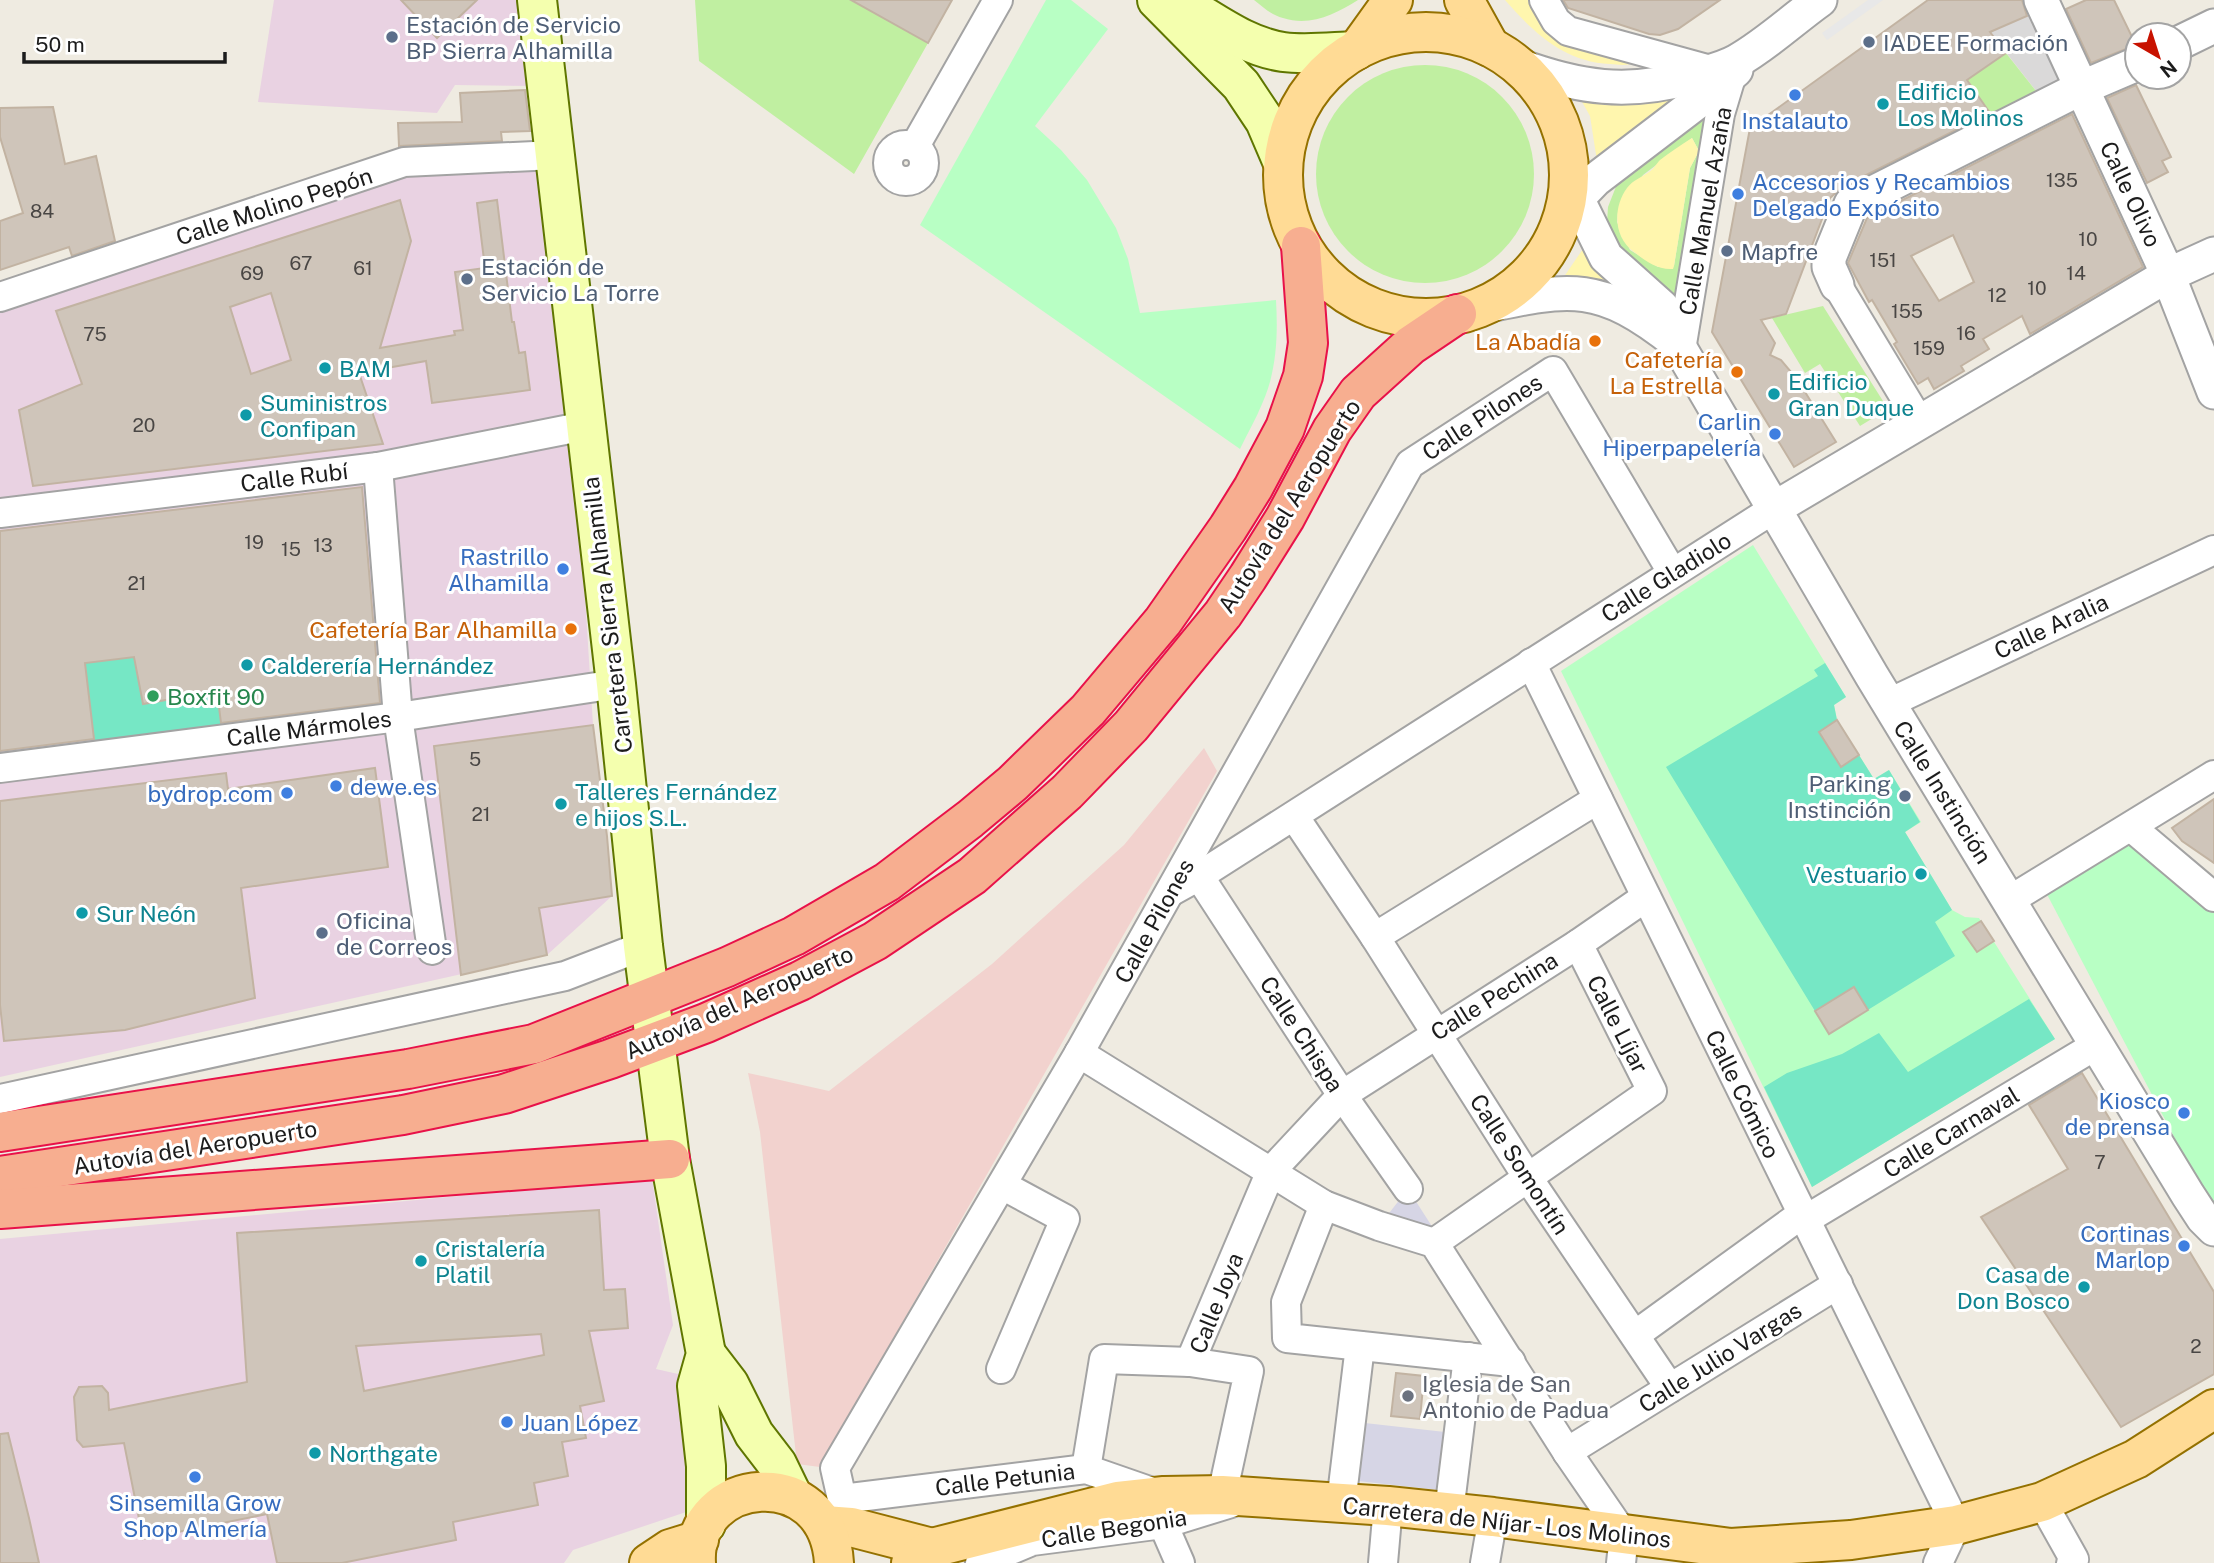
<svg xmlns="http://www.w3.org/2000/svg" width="2214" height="1563" font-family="'Public Sans',sans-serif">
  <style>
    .residential { fill: #dad9d9 }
    .commercial { fill: #f2d2ce }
    .industrial { fill: #e9d2e2 }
    .grass { fill: #c0efa1; fill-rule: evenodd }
    .sand { fill: #fff6ae }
    .park { fill: #b8ffc4 }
    .pitch { fill: #76e7c5 }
    .parking { fill: #e8e8e8 }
    .plaza { fill: #d6d5e5 }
    .building { fill: #cfc5ba; stroke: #c2b3a2; stroke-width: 2; fill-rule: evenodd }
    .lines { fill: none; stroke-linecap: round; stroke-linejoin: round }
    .minor-casing { stroke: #a3a3a3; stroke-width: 32 }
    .tertiary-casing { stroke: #a3a3a3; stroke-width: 37 }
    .secondary-casing { stroke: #5f7600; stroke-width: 42 }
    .primary-casing { stroke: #947100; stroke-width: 42 }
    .trunk-casing { stroke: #e81249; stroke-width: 42 }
    .minor { stroke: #fff; stroke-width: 28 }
    .tertiary { stroke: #fff; stroke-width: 33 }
    .secondary { stroke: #f4ffae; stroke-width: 38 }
    .primary { stroke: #ffdb95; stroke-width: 38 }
    .trunk { stroke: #f7ae90; stroke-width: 38 }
    .service-dot { fill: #5c6f8a; stroke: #fff; stroke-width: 2.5 }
    .shop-dot { fill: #3f7fe0; stroke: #fff; stroke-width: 2.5 }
    .culture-dot { fill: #0f9aa8; stroke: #fff; stroke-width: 2.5 }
    .food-dot { fill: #e8710a; stroke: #fff; stroke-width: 2.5 }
    .leisure-dot { fill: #2e9e5b; stroke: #fff; stroke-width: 2.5 }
    .worship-dot { fill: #6b7280; stroke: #fff; stroke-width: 2.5 }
    .labels { text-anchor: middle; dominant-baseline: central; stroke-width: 6; stroke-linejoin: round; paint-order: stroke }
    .number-label { font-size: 19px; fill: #494644 }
    .service-label { font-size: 23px; fill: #4e5e75; stroke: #fff; text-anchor: start }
    .culture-label { font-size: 23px; fill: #0d838f; stroke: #fff; text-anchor: start }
    .shop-label { font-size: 23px; fill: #366cbe; stroke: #fff; text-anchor: end }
    .street-label { font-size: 23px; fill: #1c1c1c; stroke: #fff }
    .food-label { font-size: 23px; fill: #c56008; stroke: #fff; text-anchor: end }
    .leisure-label { font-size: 23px; fill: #27864d; stroke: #fff; text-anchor: start }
    .worship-label { font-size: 23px; fill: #5b616d; stroke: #fff; text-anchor: start }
  </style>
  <rect width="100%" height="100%" fill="#efebe1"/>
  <path class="residential" d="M1965,0H2026L2064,85L2040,96Z"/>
  <path class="commercial" d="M1204,748L1217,771L820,1467L797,1464L760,1132L748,1073L829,1091L992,964L1124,845Z"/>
  <g class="industrial">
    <path d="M274,0H548L593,725L607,836L612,896L547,955L0,1077V299L403,168L540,161L535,86L455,85L437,113L258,102Z"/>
    <path d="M652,1178L673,1325L656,1369L678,1374L701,1507L573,1550L564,1563H0V1239Z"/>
  </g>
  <g class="grass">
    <path d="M695,0H863L873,12L928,43L854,174L699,61Z"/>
    <path d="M1254,0H1358C1336,14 1310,27 1283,18C1271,15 1263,7 1254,0Z"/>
    <path d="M2006,53L2040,96L1994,119L1967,80Z"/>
    <circle cx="1425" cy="174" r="109"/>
    <path d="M1712,110L1679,299L1615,246L1607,223L1608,207L1617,184ZM1692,138L1699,151L1690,168L1674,266L1658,267L1630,250L1617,222L1618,212L1643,175Z"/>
    <path d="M1823,306L1888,409L1860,426L1820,364L1805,373L1772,318Z"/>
  </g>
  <g class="sand">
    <path d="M1505,0H1534L1637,62C1628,66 1620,65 1610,64C1564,62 1534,33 1505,0Z"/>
    <path d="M1697,87L1597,161L1590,116L1581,100Z"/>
    <path d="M1692,138L1699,151L1690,168L1674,266L1673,269C1657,270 1646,261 1634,252C1613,237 1613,207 1627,188C1633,180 1642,177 1649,172C1654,169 1656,164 1660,160C1670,152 1681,145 1692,138Z"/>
    <path d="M1585,246L1637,294L1561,281Z"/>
  </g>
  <g class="park">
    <path d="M1046,0H1071L1108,29L1035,126L1061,150L1087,180L1116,228L1128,259L1140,313L1276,300C1278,335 1277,371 1262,404C1256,419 1247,434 1240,449L920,225Z"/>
    <path d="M1753,545L1846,697L1834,705L1837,720L1874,779L1889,770L1921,822L1905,832L1952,910L1965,917L1979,918L2055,1039L1812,1187L1561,671Z"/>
    <path d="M2131,827L2214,897V1213L2040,881Z"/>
  </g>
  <g class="pitch">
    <path d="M204,586L222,729L95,745L85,663L133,657Z"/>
    <path d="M1825,663L1846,697L1834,705L1837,720L1874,779L1889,770L1920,822L1905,832L1952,910L1935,922L1955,956L1829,1034L1666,767L1818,676L1814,670Z"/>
    <path d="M2029,999L2055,1039L1812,1187L1764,1087L1787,1073L1842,1054L1879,1033L1908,1072Z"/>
  </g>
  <path class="parking" d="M1868,0H1883L1827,40L1822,33Z"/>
  <g class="plaza">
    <path d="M1408,1189L1433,1228L1379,1226Z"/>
    <path d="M1356,1422L1445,1432L1438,1490L1349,1480Z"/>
  </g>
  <g class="building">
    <path d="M401,0H477L437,38Z"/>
    <path d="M851,0H952L928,43Z"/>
    <path d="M1563,0H1720L1678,29L1660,35L1649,34L1568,8Z"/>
    <path d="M1928,0H2022L2027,16L1990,32L2006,53L1967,80L1990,113L1842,187L1830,198L1786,314L1761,320L1775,343L1770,355L1781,360L1797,379L1836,442L1794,467L1712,332L1750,128Z"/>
    <path d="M2086,0H2114L2136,45L2091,63L2066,9Z"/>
    <path d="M2136,85L2171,157L2162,161L2168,172L2147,183L2107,98Z"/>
    <path d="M525,90L530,131L501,132L502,141L399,146L398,123L462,122L460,93Z"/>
    <path d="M53,107L65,164L96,156L115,241L72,256L69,247L0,270V221L23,213L0,137V108Z"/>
    <path d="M2072,114L2143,267L2030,334L2022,316L1983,339L1989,349L1961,366L1964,371L1934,389L1928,378L1918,384L1894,344L1897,342L1872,300L1869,302L1848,263L1867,218ZM1953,235L1974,282L1939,301L1911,256Z"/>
    <path d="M400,200L411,241L380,348L455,335L454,331L463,330L455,272L485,268L477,203L497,200L512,322H514L519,353L525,352L530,390L432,403L426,361L359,373L383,444L33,486L19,410L82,384L56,311ZM271,293L291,360L251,374L230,307Z"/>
    <path d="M362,487L380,703L221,723L217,691L143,704L134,657L85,663L94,739L0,751V531Z"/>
    <path d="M1837,720L1859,755L1841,767L1819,732Z"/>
    <path d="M593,725L607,836L612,896L539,908L547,955L461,975L434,746Z"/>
    <path d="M375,768L388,867L241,888L255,998L125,1030L4,1041L0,1005V801L226,773L228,789Z"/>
    <path d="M2214,799V863L2182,841L2172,828Z"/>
    <path d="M1981,921L1994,941L1977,952L1963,932Z"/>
    <path d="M1854,987L1868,1010L1829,1034L1815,1011Z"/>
    <path d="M2082,1073L2214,1292V1374L2121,1427L1981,1217L2068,1169L2029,1105Z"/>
    <path d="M599,1210L604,1290L625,1289L628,1328L589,1331L604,1401L580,1406L586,1438L562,1442L568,1476L534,1483L538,1505L453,1522L456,1540L342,1563H277L267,1514L143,1539L124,1443L83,1447L77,1440L74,1397L79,1387L102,1386L108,1393L109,1410L247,1382L237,1233ZM541,1334L544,1355L364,1391L356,1346Z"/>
    <path d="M1396,1373L1424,1376L1420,1419L1391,1416Z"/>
    <path d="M8,1433L29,1518L39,1563H0V1434Z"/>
  </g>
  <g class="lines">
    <g class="minor-casing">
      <g id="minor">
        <path d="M1544,0L1556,21L1568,31L1714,71"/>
        <circle cx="906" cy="163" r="18"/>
        <path d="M915,146L998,0"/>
        <path d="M1837,285L1919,421"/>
        <path d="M0,297L404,162L555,155"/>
        <path d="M1681,350L1720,114L1732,74"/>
        <path d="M378,467L398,717L432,950"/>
        <path d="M0,513L378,467L585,426"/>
        <path d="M1531,663L1956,1525L1938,1563"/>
        <path d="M1889,703L2214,550"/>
        <path d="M0,768L398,717L616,684"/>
        <path d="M1294,816L1375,937L1528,1178L1670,1388"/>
        <path d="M2131,827L2214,897"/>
        <path d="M1199,876L1342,1095L1408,1189"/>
        <path d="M1172,891L1199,876L1775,508"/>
        <path d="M2010,900L2214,775"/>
        <path d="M1375,937L1598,799"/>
        <path d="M1079,1053L1324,1205L1379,1226L1434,1243L1567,1452L1624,1535L1621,1563"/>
        <path d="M0,1099L565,976L643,946"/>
        <path d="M1324,1205L1286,1302L1287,1338L1511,1362"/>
        <path d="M1805,1220L2098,1044"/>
        <path d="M1434,1243L1652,1091L1578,944"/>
        <path d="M1635,1335L1802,1214"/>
        <path d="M1190,1362L1271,1171L1342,1095L1578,944L1646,897"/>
        <path d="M1001,1369L1065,1219L1002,1185"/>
        <path d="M1567,1452L1838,1284"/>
        <path d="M1086,1469L1104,1359L1190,1362L1249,1371L1222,1495"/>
        <path d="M842,1499L835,1468L1079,1053L1410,464L1553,371L1672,572"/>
        <path d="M842,1499L1086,1469L1158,1494"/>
        <path d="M2042,1502L2074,1559L2071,1563"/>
        <path d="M1341,1503L1360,1346"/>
        <path d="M1449,1512L1468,1357"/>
        <path d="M1163,1524L1180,1563"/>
        <path d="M980,1563L1032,1541L1163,1524L1231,1503"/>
        <path d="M1383,1563L1388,1506"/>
        <path d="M1485,1563L1493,1517"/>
      </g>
    </g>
    <g class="tertiary-casing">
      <g id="tertiary">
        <path d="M2041,0L2168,275L2214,392"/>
        <path d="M2179,43L2214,26"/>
        <path d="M1517,65C1579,88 1627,95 1691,77C1707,72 1723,69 1737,61C1767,44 1792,20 1820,0"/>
        <path d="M1569,182L1606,257L1662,307L1677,343L1872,676L2188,1195L2203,1218L2214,1229"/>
        <path d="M1563,213L1595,180L1713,90L1736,70"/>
        <path d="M1837,285L1829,267V258L1851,204L2081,88L2137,64"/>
        <path d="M1481,307C1572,287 1600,282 1677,343"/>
        <path d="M1775,508L2168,275L2214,254"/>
      </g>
    </g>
    <g class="secondary-casing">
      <g id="secondary">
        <path d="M537,0L616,684L643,946L670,1159L706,1354L697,1386L706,1466V1524"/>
        <path d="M1157,0L1241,85L1265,121L1283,163"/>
        <path d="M1176,0C1211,19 1243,46 1283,52C1306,55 1330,52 1354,51"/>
        <path d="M706,1354L729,1384L754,1434L777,1464L793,1497"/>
      </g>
    </g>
    <g class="primary-casing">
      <g id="primary">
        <path d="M1464,0L1490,47"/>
        <circle cx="1426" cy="175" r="143"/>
        <path d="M1357,50L1393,0"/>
        <path d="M824,1525L851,1527L932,1548"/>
        <path d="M649,1563L670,1549L699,1540"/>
        <path d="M696,1563C691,1475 828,1461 834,1563"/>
        <path d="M911,1563L932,1548L1118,1501L1164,1496L1222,1495L1388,1506L1493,1517L1731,1548L1851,1540L1956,1525L2042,1502L2136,1459L2214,1409"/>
      </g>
    </g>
    <g class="trunk-casing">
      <g id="trunk">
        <path d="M0,1132L408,1069L534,1044L727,967L794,936L887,882L970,819L1013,783L1088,710L1163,621L1228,528L1253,488L1285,428L1303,376L1308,343L1301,246"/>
        <path d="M0,1176L403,1115L504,1094L610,1059L706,1023L800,981L875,941L972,876L1067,792L1131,726L1223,614L1248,577L1285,518L1332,430L1358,393L1411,345L1457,314"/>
        <path d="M0,1209L670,1159"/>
      </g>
    </g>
    <use href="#minor" class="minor"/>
    <use href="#tertiary" class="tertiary"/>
    <use href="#secondary" class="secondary"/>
    <use href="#primary" class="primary"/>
    <use href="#trunk" class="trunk"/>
  </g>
  <g class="service-dot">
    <circle cx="392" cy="37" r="7"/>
    <circle cx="1869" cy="42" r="7"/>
    <circle cx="1727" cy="251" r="7"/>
    <circle cx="467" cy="279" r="7"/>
    <circle cx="1905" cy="796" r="7"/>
    <circle cx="322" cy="933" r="7"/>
  </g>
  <g class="shop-dot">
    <circle cx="1795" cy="95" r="7"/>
    <circle cx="1738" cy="194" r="7"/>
    <circle cx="1775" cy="434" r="7"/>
    <circle cx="563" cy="569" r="7"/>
    <circle cx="336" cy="786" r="7"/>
    <circle cx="287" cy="793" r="7"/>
    <circle cx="2184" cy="1113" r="7"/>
    <circle cx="2184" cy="1246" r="7"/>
    <circle cx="507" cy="1422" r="7"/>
    <circle cx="195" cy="1477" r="7"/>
  </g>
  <g class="culture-dot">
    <circle cx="1883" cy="104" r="7"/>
    <circle cx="325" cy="368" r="7"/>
    <circle cx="1774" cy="394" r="7"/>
    <circle cx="246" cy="415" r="7"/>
    <circle cx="247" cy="665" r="7"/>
    <circle cx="561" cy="804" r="7"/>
    <circle cx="1921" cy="874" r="7"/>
    <circle cx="82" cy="913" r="7"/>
    <circle cx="421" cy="1261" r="7"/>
    <circle cx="2084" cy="1287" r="7"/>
    <circle cx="315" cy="1453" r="7"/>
  </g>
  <g class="food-dot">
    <circle cx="1595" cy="341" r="7"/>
    <circle cx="1737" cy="372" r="7"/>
    <circle cx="571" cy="629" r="7"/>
  </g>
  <circle class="leisure-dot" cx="153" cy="696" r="7"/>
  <circle class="worship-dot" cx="1408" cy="1396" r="7"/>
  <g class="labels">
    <g class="number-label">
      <text x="2062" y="180">135</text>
      <text x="42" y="211">84</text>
      <text x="2088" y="239">10</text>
      <text x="1883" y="260">151</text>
      <text x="301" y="263">67</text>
      <text x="363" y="268">61</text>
      <text x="252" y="273">69</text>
      <text x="2076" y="273">14</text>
      <text x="2037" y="288">10</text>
      <text x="1997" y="295">12</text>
      <text x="1907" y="311">155</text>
      <text x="1966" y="333">16</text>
      <text x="95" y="334">75</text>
      <text x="1929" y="348">159</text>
      <text x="144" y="425">20</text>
      <text x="254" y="542">19</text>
      <text x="323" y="545">13</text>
      <text x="291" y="549">15</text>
      <text x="137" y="583">21</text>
      <text x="475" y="759">5</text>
      <text x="481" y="814">21</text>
      <text x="2100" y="1162">7</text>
      <text x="2196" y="1346">2</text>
    </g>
    <g class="service-label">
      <text x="406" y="24">Estación de Servicio<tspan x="406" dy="26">BP Sierra Alhamilla</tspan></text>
      <text x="1883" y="42">IADEE Formación</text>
      <text x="1741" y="251">Mapfre</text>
      <text x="481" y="266">Estación de<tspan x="481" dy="26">Servicio La Torre</tspan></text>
      <text x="1891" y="783" text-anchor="end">Parking<tspan x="1891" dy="26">Instinción</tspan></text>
      <text x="336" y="920">Oficina<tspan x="336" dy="26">de Correos</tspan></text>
    </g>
    <g class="culture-label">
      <text x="1897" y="91">Edificio<tspan x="1897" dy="26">Los Molinos</tspan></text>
      <text x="339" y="368">BAM</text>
      <text x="1788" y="381">Edificio<tspan x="1788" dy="26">Gran Duque</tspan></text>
      <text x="260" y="402">Suministros<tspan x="260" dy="26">Confipan</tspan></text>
      <text x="261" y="665">Calderería Hernández</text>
      <text x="575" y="791">Talleres Fernández<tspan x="575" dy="26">e hijos S.L.</tspan></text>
      <text x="1907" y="874" text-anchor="end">Vestuario</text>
      <text x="96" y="913">Sur Neón</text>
      <text x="435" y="1248">Cristalería<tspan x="435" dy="26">Platil</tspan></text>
      <text x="2070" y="1274" text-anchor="end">Casa de<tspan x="2070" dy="26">Don Bosco</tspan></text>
      <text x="329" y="1453">Northgate</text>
    </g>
    <g class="shop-label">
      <text x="1795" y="120" text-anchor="middle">Instalauto</text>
      <text x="1752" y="181" text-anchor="start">Accesorios y Recambios<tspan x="1752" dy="26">Delgado Expósito</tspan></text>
      <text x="1761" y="421">Carlin<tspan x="1761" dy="26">Hiperpapelería</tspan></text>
      <text x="549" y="556">Rastrillo<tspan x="549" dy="26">Alhamilla</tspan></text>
      <text x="350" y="786" text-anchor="start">dewe.es</text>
      <text x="273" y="793">bydrop.com</text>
      <text x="2170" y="1100">Kiosco<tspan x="2170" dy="26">de prensa</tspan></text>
      <text x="2170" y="1233">Cortinas<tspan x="2170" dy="26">Marlop</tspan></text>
      <text x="521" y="1422" text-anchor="start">Juan López</text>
      <text x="195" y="1502" text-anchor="middle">Sinsemilla Grow<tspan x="195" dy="26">Shop Almería</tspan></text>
    </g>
    <g class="street-label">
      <text transform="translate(2131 194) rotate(65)">Calle Olivo</text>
      <text transform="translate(274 206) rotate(-18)">Calle Molino Pepón</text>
      <text transform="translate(1705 211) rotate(-80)">Calle Manuel Azaña</text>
      <text transform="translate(1482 417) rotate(-33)">Calle Pilones</text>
      <text transform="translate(294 477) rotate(-7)">Calle Rubí</text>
      <text transform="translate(1289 506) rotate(-58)">Autovía del Aeropuerto</text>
      <text transform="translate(1666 577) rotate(-32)">Calle Gladiolo</text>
      <text transform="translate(607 615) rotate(-97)">Carretera Sierra Alhamilla</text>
      <text transform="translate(2051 626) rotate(-25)">Calle Aralia</text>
      <text transform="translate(309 728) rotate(-7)">Calle Mármoles</text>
      <text transform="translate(1943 792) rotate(58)">Calle Instinción</text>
      <text transform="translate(1154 921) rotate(-61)">Calle Pilones</text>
      <text transform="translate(1494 996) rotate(-32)">Calle Pechina</text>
      <text transform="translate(739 1002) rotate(-24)">Autovía del Aeropuerto</text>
      <text transform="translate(1618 1024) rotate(63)">Calle Líjar</text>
      <text transform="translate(1302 1034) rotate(57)">Calle Chispa</text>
      <text transform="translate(1743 1094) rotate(64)">Calle Cómico</text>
      <text transform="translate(1951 1132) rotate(-31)">Calle Carnaval</text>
      <text transform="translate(195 1147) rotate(-9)">Autovía del Aeropuerto</text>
      <text transform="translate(1520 1164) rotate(57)">Calle Somontín</text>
      <text transform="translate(1216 1303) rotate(-68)">Calle Joya</text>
      <text transform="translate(1720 1357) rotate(-32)">Calle Julio Vargas</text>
      <text transform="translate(1005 1479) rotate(-7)">Calle Petunia</text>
      <text transform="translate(1507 1522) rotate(6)">Carretera de Níjar - Los Molinos</text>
      <text transform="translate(1114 1528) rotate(-9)">Calle Begonia</text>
    </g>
    <g class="food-label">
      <text x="1581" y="341">La Abadía</text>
      <text x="1723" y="359">Cafetería<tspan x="1723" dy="26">La Estrella</tspan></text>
      <text x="557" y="629">Cafetería Bar Alhamilla</text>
    </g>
    <g class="leisure-label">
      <text x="167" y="696">Boxfit 90</text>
    </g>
    <g class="worship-label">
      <text x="1422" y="1383">Iglesia de San<tspan x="1422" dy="26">Antonio de Padua</tspan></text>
    </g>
  </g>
  <g transform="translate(2158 56) rotate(141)"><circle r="33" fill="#ffffff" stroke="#a4a4a4" stroke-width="2"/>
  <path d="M0-5L12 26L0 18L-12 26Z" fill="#c81200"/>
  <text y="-10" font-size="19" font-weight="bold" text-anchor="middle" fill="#1c1c1c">N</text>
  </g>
  <path d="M24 52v10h201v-10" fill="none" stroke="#1c1c1c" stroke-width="3.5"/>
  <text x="35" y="52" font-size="21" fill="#1c1c1c" stroke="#ffffff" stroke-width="5" paint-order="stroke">50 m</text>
</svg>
